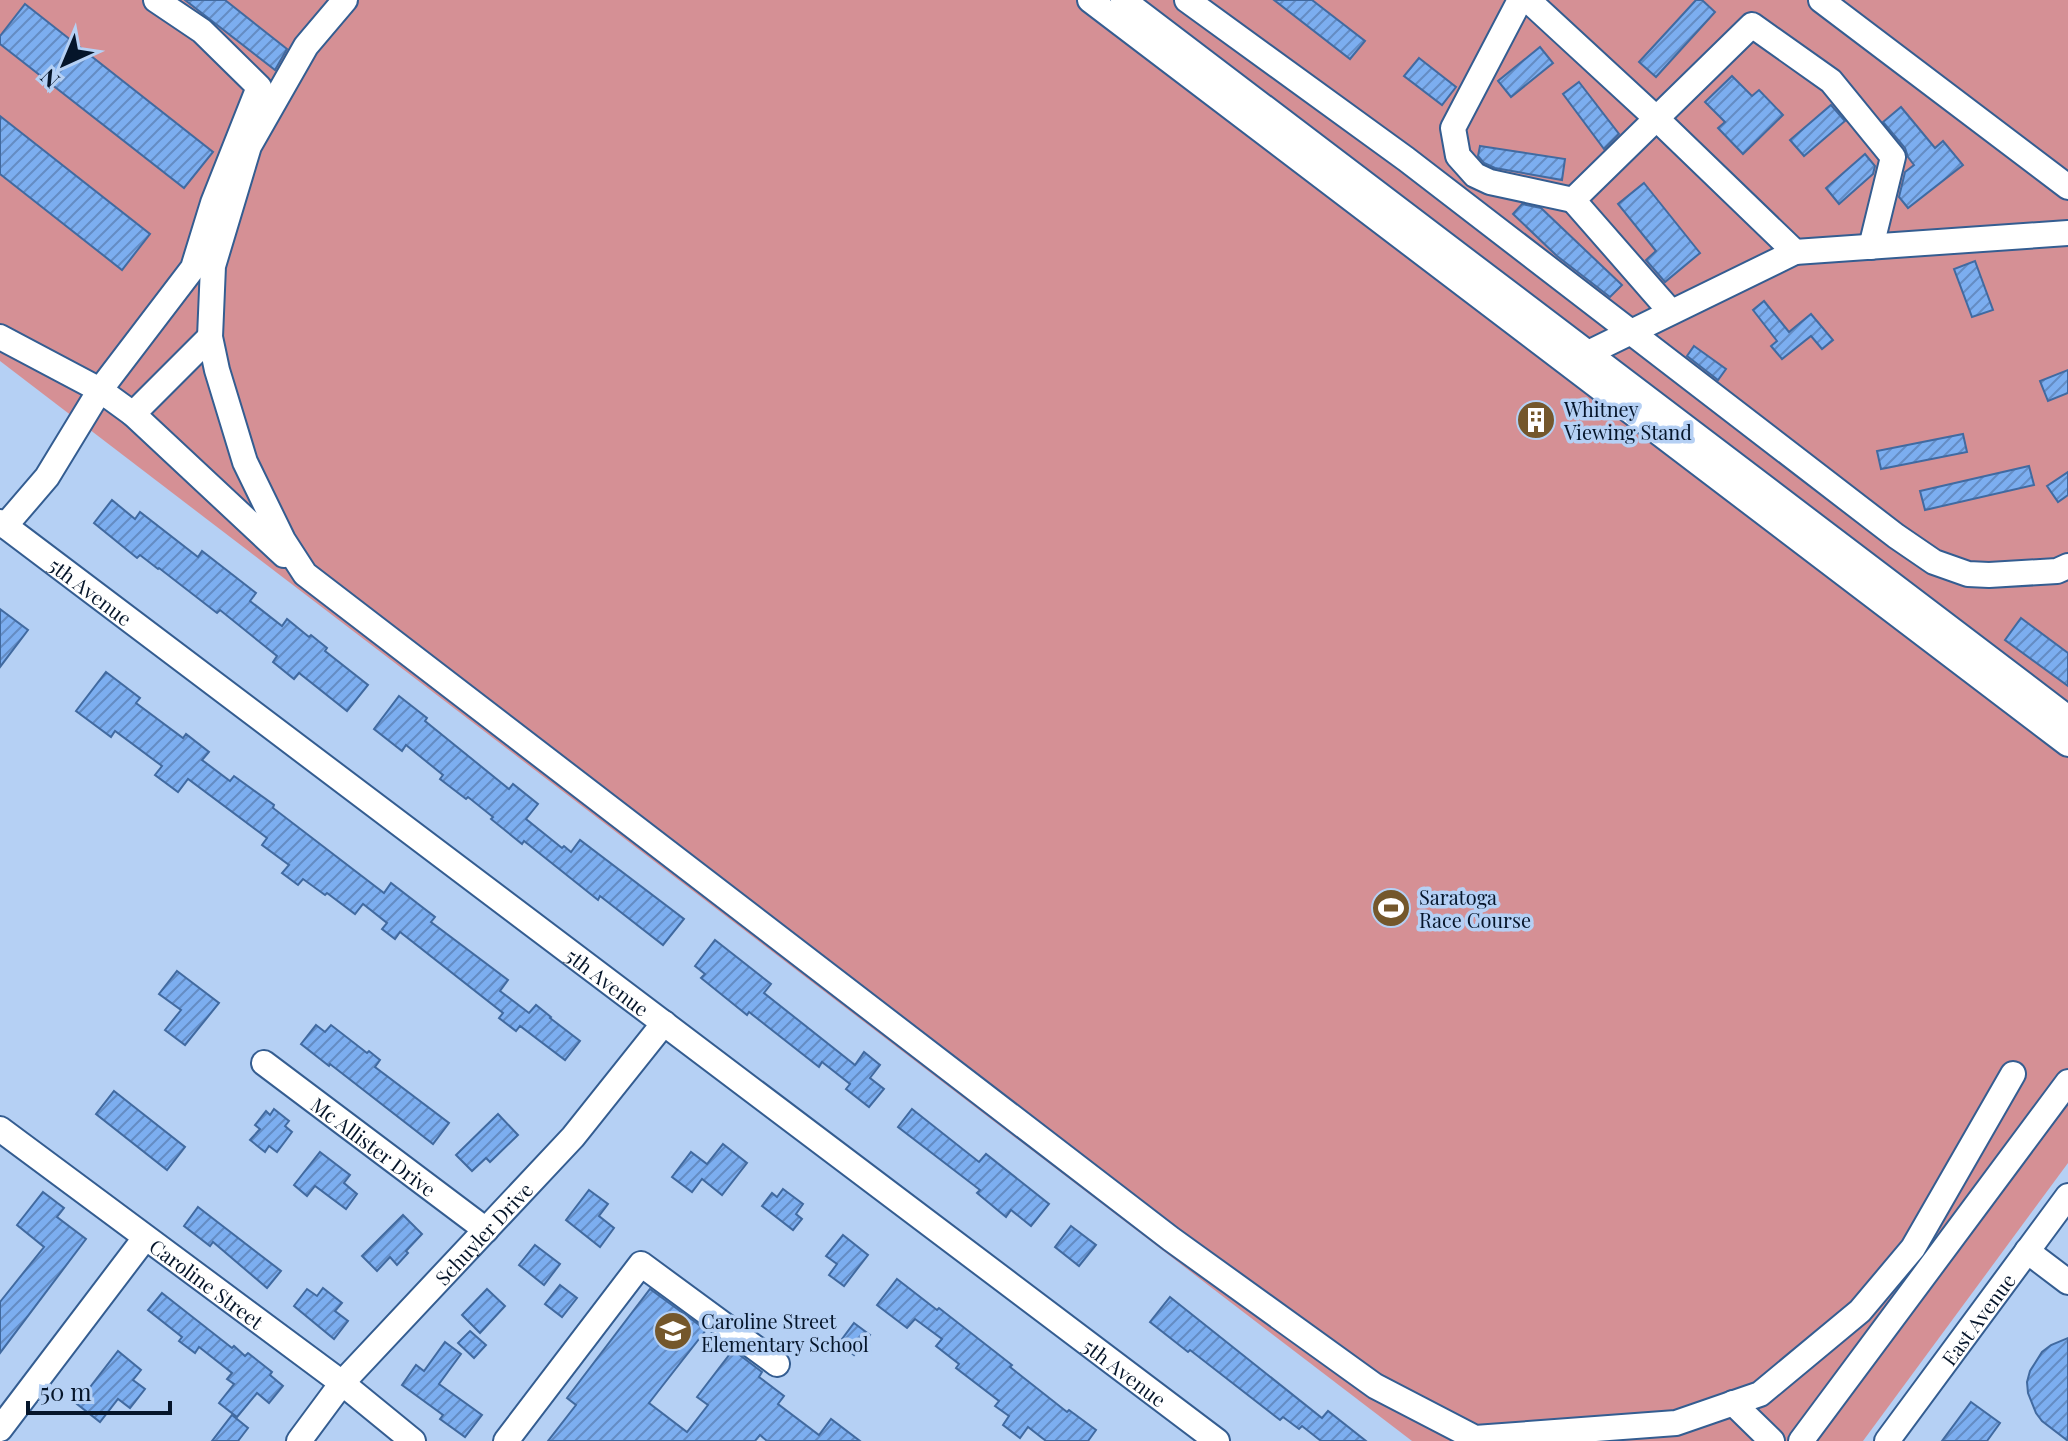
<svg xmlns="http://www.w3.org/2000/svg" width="2068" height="1441" font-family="'Playfair Display',serif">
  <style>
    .pitch { fill: #d59095 }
    .building { fill: url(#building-hatch); stroke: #416aa0; stroke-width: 2 }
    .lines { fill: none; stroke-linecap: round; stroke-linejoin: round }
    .minor-casing { stroke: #345d91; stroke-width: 28 }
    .minor { stroke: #fff; stroke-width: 24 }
    .labels { text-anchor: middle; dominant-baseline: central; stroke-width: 7; stroke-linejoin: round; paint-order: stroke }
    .poi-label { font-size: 20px; fill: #05152a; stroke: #b5d0f4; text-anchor: start }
    .street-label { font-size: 20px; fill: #05152a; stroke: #b5d0f4 }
  </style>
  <defs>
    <pattern id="building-hatch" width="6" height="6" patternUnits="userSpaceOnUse" patternTransform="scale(2)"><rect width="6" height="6" fill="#7caef0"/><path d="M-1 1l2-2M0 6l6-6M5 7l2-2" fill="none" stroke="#648cc3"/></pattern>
  </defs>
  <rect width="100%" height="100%" fill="#b5d0f4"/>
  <path class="pitch" d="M0,0H2068V1163L1863,1441H1412L0,361Z"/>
  <g class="building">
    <path d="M185,0H225L287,49L275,70Z"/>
    <path d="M1274,0H1312L1365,41L1350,59Z"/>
    <path d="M1696,0H1702L1715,12L1656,77L1639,62Z"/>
    <path d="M25,4L213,152L184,188L0,44V36Z"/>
    <path d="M1540,47L1553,63L1511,97L1498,81Z"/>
    <path d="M1419,58L1456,87L1442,105L1404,76Z"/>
    <path d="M1732,76L1752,96L1759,90L1783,115L1743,154L1718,128L1725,122L1705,102Z"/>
    <path d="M1579,82L1619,134L1604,149L1563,94Z"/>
    <path d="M1831,105L1845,121L1804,156L1790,140Z"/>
    <path d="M1901,107L1935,148L1943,141L1963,165L1908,208L1899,197L1905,172L1914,165L1908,157L1905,148L1883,122Z"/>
    <path d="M0,116L150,234L122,270L0,174Z"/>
    <path d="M1480,146L1565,159L1562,180L1495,168L1484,163L1478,156Z"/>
    <path d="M1865,154L1875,166L1873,174L1839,204L1826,188Z"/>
    <path d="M1644,183L1700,253L1665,282L1646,260L1656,251L1618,204Z"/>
    <path d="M1522,204L1541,208L1622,285L1610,297L1557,256L1513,214Z"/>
    <path d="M1975,261L1993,310L1972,317L1954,269Z"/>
    <path d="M1764,301L1789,332L1811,314L1833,340L1822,349L1811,336L1782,359L1771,346L1777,341L1753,310Z"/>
    <path d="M1694,346L1726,369L1718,380L1687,356Z"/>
    <path d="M2068,370V393L2048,401L2040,381Z"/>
    <path d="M1963,434L1967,452L1881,469L1877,451Z"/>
    <path d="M2029,466L2034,485L1925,510L1920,491Z"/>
    <path d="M2068,472V495L2058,502L2047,486Z"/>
    <path d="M112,500L135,519L140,512L198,557L202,551L256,593L250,601L282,626L287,619L309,637L311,635L327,648L325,651L368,685L347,711L299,673L294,679L273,662L277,656L220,610L217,613L159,568L158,569L140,555L137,558L94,523Z"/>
    <path d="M0,609L28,630L0,667Z"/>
    <path d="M2021,618L2068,653V686L2005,640Z"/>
    <path d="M106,672L140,698L136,703L183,738L186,734L209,752L202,760L230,781L234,776L274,805L273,808L384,893L391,883L435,917L431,922L508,980L500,991L529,1013L536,1005L551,1017L550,1018L580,1041L565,1060L520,1026L516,1031L499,1018L503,1013L400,932L395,939L382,929L387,923L363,904L355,914L327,893L325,895L303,879L298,885L282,873L289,865L262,845L267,838L188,779L178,792L155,775L162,766L115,731L111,737L76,711Z"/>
    <path d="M399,696L427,718L425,721L509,789L513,784L538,804L526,819L562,848L564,846L571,852L580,840L684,919L663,945L600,896L598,900L524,841L522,844L491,819L493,817L468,797L466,799L440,779L443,775L406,745L402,751L374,729Z"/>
    <path d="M715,940L771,984L764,993L855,1065L864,1052L880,1065L870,1078L884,1089L869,1107L846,1089L850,1084L822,1062L819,1067L749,1012L747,1015L701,978L705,974L695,966Z"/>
    <path d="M177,971L219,1003L185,1045L165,1030L181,1010L159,994Z"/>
    <path d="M316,1025L325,1032L331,1025L367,1053L369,1051L380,1060L375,1067L449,1123L433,1144L330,1064L329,1066L301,1044Z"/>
    <path d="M114,1091L185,1147L167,1170L96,1114Z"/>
    <path d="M274,1109L289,1121L285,1126L292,1132L277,1152L269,1146L265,1152L250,1140L260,1129L255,1125L266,1111L270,1115Z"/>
    <path d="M912,1109L979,1162L986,1154L1049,1204L1031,1226L1011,1210L1006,1217L977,1193L980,1190L898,1127Z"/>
    <path d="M498,1114L518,1135L490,1162L486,1158L472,1171L456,1155Z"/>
    <path d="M723,1144L747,1163L722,1195L702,1179L692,1192L672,1177L691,1152L707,1164Z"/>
    <path d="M320,1152L350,1175L344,1183L357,1194L346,1209L315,1186L307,1196L294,1185Z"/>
    <path d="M783,1189L803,1204L796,1214L802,1219L793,1230L762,1206L772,1193L777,1197Z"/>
    <path d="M589,1190L608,1204L599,1216L614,1228L600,1247L566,1220Z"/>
    <path d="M43,1192L64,1208L57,1217L86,1239L0,1353V1302L44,1247L17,1225Z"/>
    <path d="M198,1207L281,1271L267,1288L213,1242L210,1246L184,1226Z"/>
    <path d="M403,1215L422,1234L406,1251L408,1253L397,1265L390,1257L377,1271L362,1256Z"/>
    <path d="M1071,1226L1096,1245L1079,1266L1055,1247Z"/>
    <path d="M843,1235L868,1255L844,1286L829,1275L837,1264L826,1256Z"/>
    <path d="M535,1245L560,1264L544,1285L519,1265Z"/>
    <path d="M897,1279L937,1310L939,1308L1012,1365L1010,1367L1067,1412L1069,1410L1096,1430L1088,1441H1046L1028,1427L1020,1438L1003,1425L1009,1416L995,1406L999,1401L956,1368L959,1364L936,1346L942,1339L915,1319L907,1328L877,1305Z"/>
    <path d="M560,1285L577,1298L562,1317L545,1304Z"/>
    <path d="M323,1288L342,1303L335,1311L348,1321L334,1339L294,1306L307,1289L317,1296Z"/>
    <path d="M487,1289L505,1306L480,1333L462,1315Z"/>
    <path d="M650,1289L706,1330L649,1403L687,1432L708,1405L697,1397L733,1350L762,1372L759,1377L784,1396L778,1404L819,1435L831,1419L860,1441H767L760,1435L755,1441H548L576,1405L567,1398Z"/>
    <path d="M162,1293L232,1348L234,1346L245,1356L248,1353L272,1372L270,1375L283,1386L269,1403L257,1393L237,1417L219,1403L234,1384L227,1379L232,1373L199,1347L195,1353L179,1341L182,1337L148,1310Z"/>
    <path d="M1170,1297L1322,1418L1328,1411L1366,1441H1321L1302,1426L1299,1429L1283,1417L1280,1420L1190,1350L1188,1352L1150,1322Z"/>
    <path d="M854,1323L870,1335L854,1355L839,1343Z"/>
    <path d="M470,1331L486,1345L474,1358L458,1343Z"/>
    <path d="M2068,1338V1441L2042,1421L2036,1413L2028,1393L2027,1382L2030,1371L2042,1352L2051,1345Z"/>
    <path d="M445,1342L461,1354L439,1384L482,1415L465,1437L440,1419L443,1415L402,1385L416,1365L424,1371Z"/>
    <path d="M118,1351L141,1370L133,1380L145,1389L130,1408L118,1399L100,1422L77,1404Z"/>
    <path d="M1971,1402L2000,1423L1987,1441H1942Z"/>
    <path d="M232,1415L248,1428L238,1441H212Z"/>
  </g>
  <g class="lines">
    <g class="minor-casing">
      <g id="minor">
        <path d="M345,0L306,46L249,146L213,266L210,337L217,370L245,462L283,540L305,574L1171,1239L1375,1386L1475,1438L1676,1423L1760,1394L1860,1311L1913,1248L2013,1074"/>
        <path d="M1090,0L2068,744"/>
        <path d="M1123,0L2068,718"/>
        <path d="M1187,0L1406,159L1896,536L1934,562L1968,574L1989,575L2057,571L2068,566"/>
        <path d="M1520,0L1453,128L1458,156L1475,175L1490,182L1573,200"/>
        <path d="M1528,0L1657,119L1795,252L2068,233"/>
        <path d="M1821,0L2068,187"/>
        <path d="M1671,312L1573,200L1752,25L1831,81L1893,157L1871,247"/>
        <path d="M0,337L100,390L193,268L213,203L259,87L202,31L156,0"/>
        <path d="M1578,358L1795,252"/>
        <path d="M133,414L210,337"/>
        <path id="s1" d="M0,522L1217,1441"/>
        <path d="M5,526L47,477L100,390L133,414L284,555"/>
        <path id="s2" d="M264,1063L486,1230"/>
        <path id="s3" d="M0,1129L342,1383L413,1441"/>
        <path d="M2027,1251L2068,1282"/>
        <path d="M1733,1403L1772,1441"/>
        <path d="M0,1429L145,1238"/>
        <path id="s4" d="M299,1441L342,1383L573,1137L664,1023"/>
        <path d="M506,1441L641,1264L777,1364"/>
        <path d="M1801,1441L2068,1082"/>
        <path id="s5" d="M1887,1441L2068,1196"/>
      </g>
    </g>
    <use href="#minor" class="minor"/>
  </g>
  <defs>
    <g id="building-disc" transform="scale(2)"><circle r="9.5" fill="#74572b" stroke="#b5d0f4"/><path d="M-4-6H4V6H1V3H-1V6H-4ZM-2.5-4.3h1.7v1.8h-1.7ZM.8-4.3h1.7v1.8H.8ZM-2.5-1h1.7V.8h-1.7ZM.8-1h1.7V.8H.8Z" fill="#fff"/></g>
    <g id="stadium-disc" transform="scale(2)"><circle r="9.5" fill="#74572b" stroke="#b5d0f4"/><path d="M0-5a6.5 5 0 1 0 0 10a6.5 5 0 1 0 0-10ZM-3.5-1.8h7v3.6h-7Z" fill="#fff"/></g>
    <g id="school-disc" transform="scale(2)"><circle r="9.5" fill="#74572b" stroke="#b5d0f4"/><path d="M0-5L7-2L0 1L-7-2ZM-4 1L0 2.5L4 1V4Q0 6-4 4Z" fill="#fff"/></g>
  </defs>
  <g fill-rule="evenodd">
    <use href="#building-disc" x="1536" y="420"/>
    <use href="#stadium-disc" x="1391" y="908"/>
    <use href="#school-disc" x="673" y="1331"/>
  </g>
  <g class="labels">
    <g class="poi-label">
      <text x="1564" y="408">Whitney<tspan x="1564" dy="23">Viewing Stand</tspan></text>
      <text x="1419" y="896">Saratoga<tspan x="1419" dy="23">Race Course</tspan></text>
      <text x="701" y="1320">Caroline Street<tspan x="701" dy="23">Elementary School</tspan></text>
    </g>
    <g class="street-label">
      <text stroke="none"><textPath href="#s1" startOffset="114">5th Avenue</textPath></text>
      <text stroke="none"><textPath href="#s1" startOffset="762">5th Avenue</textPath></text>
      <text stroke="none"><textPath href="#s2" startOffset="138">Mc Allister Drive</textPath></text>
      <text stroke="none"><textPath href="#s4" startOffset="278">Schuyler Drive</textPath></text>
      <text stroke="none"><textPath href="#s3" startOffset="258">Caroline Street</textPath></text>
      <text stroke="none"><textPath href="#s5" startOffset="152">East Avenue</textPath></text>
      <text stroke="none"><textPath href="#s1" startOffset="1410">5th Avenue</textPath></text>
    </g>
  </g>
  <g transform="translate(64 64) rotate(224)" stroke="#b5d0f4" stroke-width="6" paint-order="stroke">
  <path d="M0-6L14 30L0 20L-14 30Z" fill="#05152a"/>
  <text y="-12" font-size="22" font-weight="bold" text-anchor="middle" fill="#05152a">N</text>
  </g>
  <path d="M28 1401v12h142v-12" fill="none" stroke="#05152a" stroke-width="4"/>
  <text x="40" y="1401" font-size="24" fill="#05152a" stroke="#b5d0f4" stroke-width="6" paint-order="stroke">50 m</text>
</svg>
